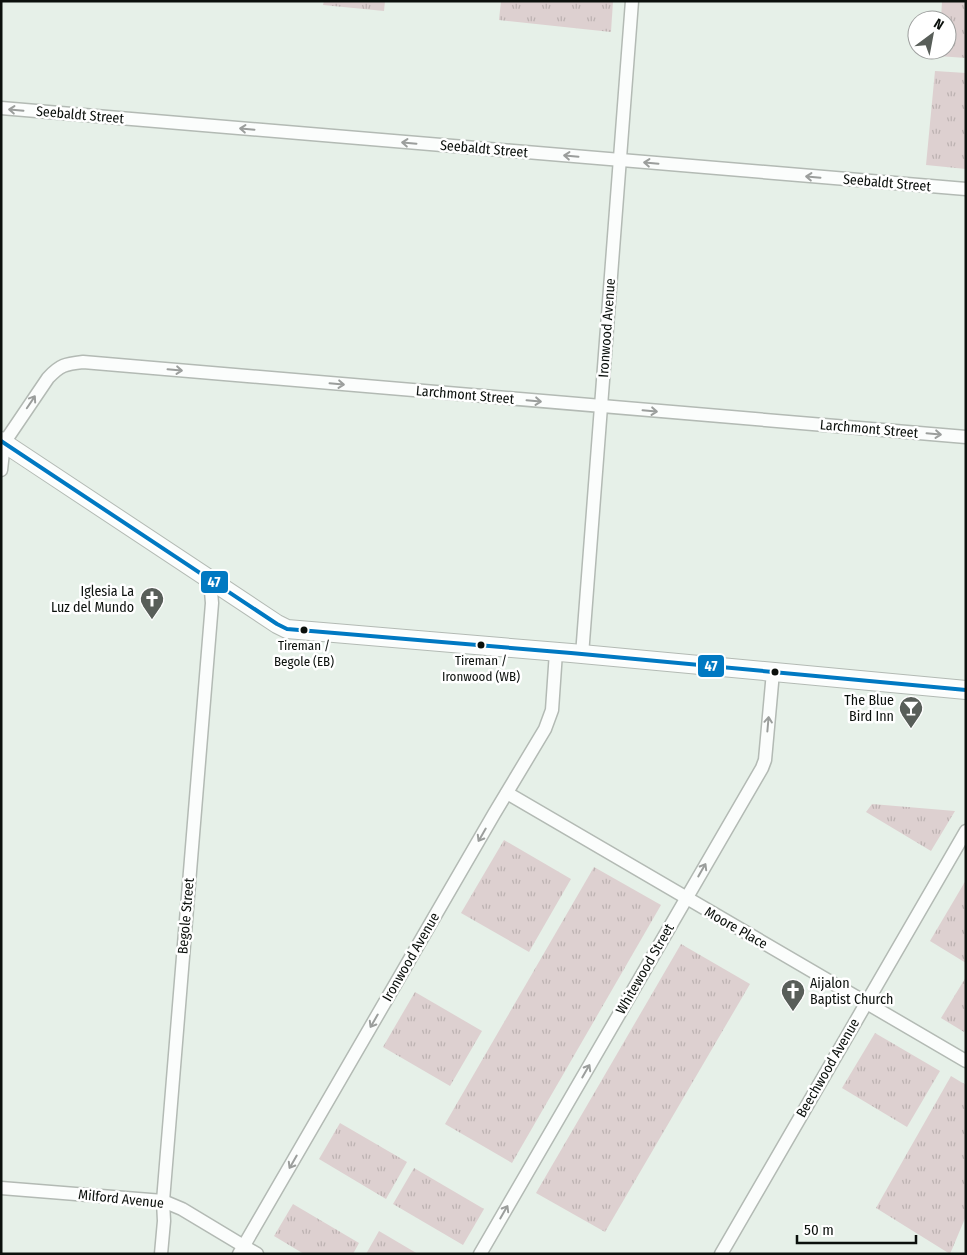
<svg xmlns="http://www.w3.org/2000/svg" width="967" height="1255" font-family="'Fira Sans Condensed',sans-serif">
  <style>
    .grass { fill: url(#grass-tufts) }
    .lines { fill: none; stroke-linecap: round; stroke-linejoin: round }
    .street-casing { stroke: #b3bab4; stroke-width: 15 }
    .secondary-casing { stroke: #b3bab4; stroke-width: 20 }
    .street { stroke: #fbfdfc; stroke-width: 12 }
    .secondary { stroke: #fbfdfc; stroke-width: 18 }
    .bus-1-casing { stroke: #fff; stroke-width: 8 }
    .bus-1 { stroke: #0079c2; stroke-width: 4 }
    .oneway { stroke: #9b9e9c }
    .bus-dot { fill: #0b100c; stroke: #fff; stroke-width: 2 }
    .labels { text-anchor: middle; dominant-baseline: central; stroke-width: 5; stroke-linejoin: round; paint-order: stroke }
    .bus-label { font-size: 13px; fill: #0b100c; stroke: #fff }
    .street-label { font-size: 14px; fill: #0b100c; stroke: #fff }
    .poi-label { font-size: 14px; fill: #0b100c; stroke: #fff; text-anchor: end }
    .line-badge { stroke: #fff; stroke-width: 2 }
    .badge-label { font-size: 14px; text-anchor: middle; font-weight: bold; fill: #fff }
  </style>
  <defs>
    <pattern id="grass-tufts" width="24" height="20" patternUnits="userSpaceOnUse" patternTransform="scale(1.25)"><rect width="24" height="20" fill="#ddd0d0"/><path d="M3 7l-1-3M5 7V3M7 7l1-3M15 17l-1-3M17 17v-4M19 17l1-3" fill="none" stroke="#bcb2b1"/></pattern>
  </defs>
  <rect width="100%" height="100%" fill="#e6f0e8"/>
  <g class="grass">
    <path d="M324,1H385L384,11L323,5Z"/>
    <path d="M501,1H613L611,32L499,20Z"/>
    <path d="M942,1H966V58L938,56V50H947V20H941Z"/>
    <path d="M935,71L966,73V169L926,165Z"/>
    <path d="M872,804L955,811L931,851L866,812Z"/>
    <path d="M504,840L571,879L529,952L461,913Z"/>
    <path d="M594,867L661,905L512,1163L445,1124Z"/>
    <path d="M966,880V963L930,941Z"/>
    <path d="M681,944L750,984L605,1232L536,1193Z"/>
    <path d="M966,977V1029L964,1032L941,1018Z"/>
    <path d="M415,992L482,1031L450,1086L383,1047Z"/>
    <path d="M875,1033L940,1071L907,1127L842,1088Z"/>
    <path d="M951,1076L966,1085V1216L950,1254L876,1208Z"/>
    <path d="M340,1123L407,1162L386,1199L319,1159Z"/>
    <path d="M414,1168L484,1209L463,1245L393,1204Z"/>
    <path d="M293,1204L359,1243L353,1254H304L274,1236Z"/>
    <path d="M379,1231L418,1254H366Z"/>
  </g>
  <g class="lines">
    <g class="street-casing">
      <g id="street">
        <path d="M1,108L966,189"/>
        <path d="M1,470L4,443L48,378C60,365 65,364 83,362L966,437"/>
        <path d="M582,655L632,1"/>
        <path d="M507,793L966,1061"/>
        <path d="M1,1188L163,1201L182,1209L257,1254"/>
        <path d="M161,1254L164,1221L163,1201L212,603L210,579"/>
        <path d="M239,1254L494,814L545,729L552,710L556,652"/>
        <path d="M480,1254L762,768L765,760L773,672"/>
        <path d="M721,1254L966,831"/>
      </g>
    </g>
    <g class="secondary-casing">
      <path id="secondary" d="M1,441L277,624L287,629L571,653L966,690"/>
    </g>
    <use href="#street" class="street"/>
    <use href="#secondary" class="secondary"/>
    <g class="bus-1-casing">
      <path id="bus-1" d="M1,441L277,624L287,629L571,653L966,690"/>
    </g>
    <use href="#bus-1" class="bus-1"/>
  </g>
  <defs><path id="oneway-shaft" d="M-6 0H5M1.5-3L5.5 0L1.5 3" fill="none" stroke-width="1.6" stroke-linecap="round" stroke-linejoin="round" transform="scale(1.25)"/></defs>
  <g class="oneway">
    <use href="#oneway-shaft" transform="translate(16 110) rotate(-175)"/>
    <use href="#oneway-shaft" transform="translate(247 129) rotate(-175)"/>
    <use href="#oneway-shaft" transform="translate(409 143) rotate(-175)"/>
    <use href="#oneway-shaft" transform="translate(571 156) rotate(-175)"/>
    <use href="#oneway-shaft" transform="translate(651 163) rotate(-175)"/>
    <use href="#oneway-shaft" transform="translate(813 177) rotate(-175)"/>
    <use href="#oneway-shaft" transform="translate(175 370) rotate(5)"/>
    <use href="#oneway-shaft" transform="translate(337 384) rotate(5)"/>
    <use href="#oneway-shaft" transform="translate(534 401) rotate(5)"/>
    <use href="#oneway-shaft" transform="translate(31 402) rotate(-56)"/>
    <use href="#oneway-shaft" transform="translate(650 411) rotate(5)"/>
    <use href="#oneway-shaft" transform="translate(934 434) rotate(5)"/>
    <use href="#oneway-shaft" transform="translate(768 724) rotate(-85)"/>
    <use href="#oneway-shaft" transform="translate(482 835) rotate(120)"/>
    <use href="#oneway-shaft" transform="translate(702 870) rotate(-60)"/>
    <use href="#oneway-shaft" transform="translate(374 1021) rotate(120)"/>
    <use href="#oneway-shaft" transform="translate(586 1071) rotate(-60)"/>
    <use href="#oneway-shaft" transform="translate(293 1162) rotate(120)"/>
    <use href="#oneway-shaft" transform="translate(504 1212) rotate(-60)"/>
  </g>
  <defs>
    <g id="church-pin" transform="scale(1.25)"><path d="M0 17L-7.5 6A9.5 9.5 0 1 1 7.5 6Z" fill="#585e59" stroke="#fff"/><path d="M-1.2-6h2.4v3.5h3.3v2.4h-3.3V6h-2.4V-.1h-3.3v-2.4h3.3Z" fill="#fff"/></g>
    <g id="bar-pin" transform="scale(1.25)"><path d="M0 17L-7.5 6A9.5 9.5 0 1 1 7.5 6Z" fill="#585e59" stroke="#fff"/><path d="M-6-5H6L.8 .8V4.5H3.5V6h-7V4.5H-.8V.8Z" fill="#fff"/></g>
  </defs>
  <g fill-rule="evenodd">
    <use href="#church-pin" x="152" y="599"/>
    <use href="#bar-pin" x="911" y="708"/>
    <use href="#church-pin" x="793" y="991"/>
  </g>
  <g class="bus-dot">
    <circle cx="304" cy="630" r="4.5"/>
    <circle cx="481" cy="645" r="4.5"/>
    <circle cx="775" cy="672" r="4.5"/>
  </g>
  <g class="labels">
    <g class="bus-label">
      <text x="304" y="645">Tireman /<tspan x="304" dy="16">Begole (EB)</tspan></text>
      <text x="481" y="660">Tireman /<tspan x="481" dy="16">Ironwood (WB)</tspan></text>
    </g>
    <g class="street-label">
      <text transform="translate(80 115) rotate(5)">Seebaldt Street</text>
      <text transform="translate(484 149) rotate(5)">Seebaldt Street</text>
      <text transform="translate(887 183) rotate(5)">Seebaldt Street</text>
      <text transform="translate(607 328) rotate(-86)">Ironwood Avenue</text>
      <text transform="translate(465 395) rotate(5)">Larchmont Street</text>
      <text transform="translate(869 429) rotate(5)">Larchmont Street</text>
      <text transform="translate(186 916) rotate(-85)">Begole Street</text>
      <text transform="translate(736 928) rotate(30)">Moore Place</text>
      <text transform="translate(411 957) rotate(-60)">Ironwood Avenue</text>
      <text transform="translate(645 969) rotate(-60)">Whitewood Street</text>
      <text transform="translate(828 1068) rotate(-60)">Beechwood Avenue</text>
      <text transform="translate(121 1199) rotate(6)">Milford Avenue</text>
    </g>
    <g class="poi-label">
      <text x="134" y="591">Iglesia La<tspan x="134" dy="16">Luz del Mundo</tspan></text>
      <text x="894" y="700">The Blue<tspan x="894" dy="16">Bird Inn</tspan></text>
      <text x="810" y="983" text-anchor="start">Aijalon<tspan x="810" dy="16">Baptist Church</tspan></text>
    </g>
  </g>
  <g class="line-badge">
    <rect x="200" y="570" width="29" height="24" rx="5" fill="#0079c2"/>
    <rect x="697" y="654" width="28" height="24" rx="5" fill="#0079c2"/>
  </g>
  <g class="badge-label">
    <text x="214" y="587">47</text>
    <text x="711" y="671">47</text>
  </g>
  <rect width="967" height="1255" fill="none" stroke="#0b100c" stroke-width="5"/>
  <g transform="translate(932 35) rotate(32)"><circle r="24" fill="#ffffff" stroke="#9d9f9e"/>
  <path d="M0-4L9 19L0 12L-9 19Z" fill="#585e59"/>
  <text y="-8" font-size="14" font-weight="bold" text-anchor="middle" fill="#0b100c">N</text>
  </g>
  <path d="M797 1235v8h119v-8" fill="none" stroke="#0b100c" stroke-width="2.5"/>
  <text x="804" y="1235" font-size="15" fill="#0b100c" stroke="#ffffff" stroke-width="4" paint-order="stroke">50 m</text>
</svg>
